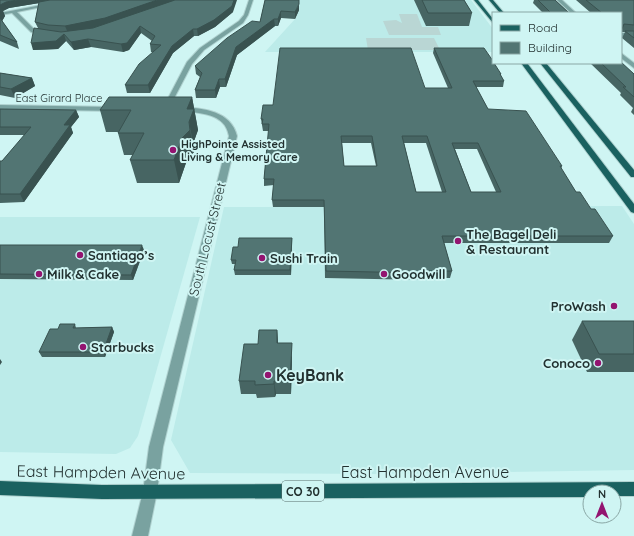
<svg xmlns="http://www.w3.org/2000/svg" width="634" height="536" font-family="Quicksand,sans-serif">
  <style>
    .built { fill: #bcebe9 }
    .green { fill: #b9d6d4 }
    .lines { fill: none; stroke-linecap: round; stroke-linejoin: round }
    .minor-casing { stroke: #b0d2d0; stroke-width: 2 }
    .major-casing { stroke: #b0d2d0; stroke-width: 2 }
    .minor { fill: #79a2a0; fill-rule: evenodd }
    .major { fill: #1a6160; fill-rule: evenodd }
    .wall { fill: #476563; fill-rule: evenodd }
    .shaded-wall { fill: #395250 }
    .building { fill: #527573; stroke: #395250; fill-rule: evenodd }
    .poi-dot { fill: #931470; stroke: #cff5f3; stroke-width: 1.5 }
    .labels { text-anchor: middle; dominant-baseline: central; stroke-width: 4; stroke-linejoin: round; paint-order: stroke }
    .far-street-label { font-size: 11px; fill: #223130; stroke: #cff5f3 }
    .far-poi-label { font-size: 11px; font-weight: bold; fill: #223130; stroke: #cff5f3; text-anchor: start }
    .shield { fill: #cff5f3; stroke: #566c6a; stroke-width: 1 }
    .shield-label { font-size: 12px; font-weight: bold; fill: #223130 }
    .poi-label { font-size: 13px; font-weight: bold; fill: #223130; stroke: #cff5f3; text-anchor: start }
    .street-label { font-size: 13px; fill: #223130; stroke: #cff5f3 }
    .near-poi-label { font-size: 16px; font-weight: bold; fill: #223130; stroke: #cff5f3; text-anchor: start }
    .near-street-label { font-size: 16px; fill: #223130; stroke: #cff5f3 }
  </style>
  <rect width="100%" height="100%" fill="#cff5f3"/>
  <g class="built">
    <path d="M297,0H471L493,29V52H265L296,18Z"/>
    <path d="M622,206L634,224V470L378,474L190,473L171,440L224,207Z"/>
    <path d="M0,217H200L138,436L130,448L116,454L0,452Z"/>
  </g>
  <g class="green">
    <path d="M399,14H417L422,27H438L441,35H389L383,21L396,20L402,23Z"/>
    <path d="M366,38H434L440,50H368Z"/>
  </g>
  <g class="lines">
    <g class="minor-casing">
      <g id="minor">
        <path d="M67,0H76L17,12L35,30L47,33L45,36L31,32L12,13L0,15V13Z"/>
        <path d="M249,0H253L248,15L243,23L204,50L192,64L169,108L164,109L163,108L187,62L200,48L239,21L244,15Z"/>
        <path d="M557,0H562L576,13H571Z"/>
        <rect x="621" y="33" width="13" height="4"/>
        <path d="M621,53L634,63V68L621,58Z"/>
        <path d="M0,105L114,107L117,109L114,111L0,109Z"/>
        <path d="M182,107C203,108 231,111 237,136L163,447L157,492L148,536H132L143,492L149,447L229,136C225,112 199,114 180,110L179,109Z"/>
      </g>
    </g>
    <g class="major-casing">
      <g id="major">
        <path d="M474,0H478L493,19V23Z"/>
        <path d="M489,0H493L504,13H500Z"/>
        <path d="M521,63H527L634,204V213L631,212Z"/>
        <path d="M540,63H546L634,170V177H631Z"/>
        <path d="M0,481L102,485L634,482V496H614V492H590V497L102,499L0,495Z"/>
      </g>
    </g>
    <use href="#minor" class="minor"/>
    <use href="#major" class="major"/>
  </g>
  <g class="wall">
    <path d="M0,0L233,12L215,27L198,36H194L173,53L150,93H127L125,85L153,52H151L150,44L152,41L141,33L129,50L123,52L91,47L74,50L66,41L58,49L33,50L38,28L35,22L39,3L9,8L3,11L5,16L2,21L17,42L19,49L0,41Z"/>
    <path d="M265,0L299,10L295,19L281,18L278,26H275L237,55L226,87H220L216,98H196L195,90L200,77L196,74L195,66L260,22Z"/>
    <path d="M414,0H464L472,13L469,26H426Z"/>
    <path d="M534,0H555L569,13H543L533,3Z"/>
    <path d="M576,0H634V48L622,38L625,32H621V13H591Z"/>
    <path d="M434,48L501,74V76L504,81L503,87H476L488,109L562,166L561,169L576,192L591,209L613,236L609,243H444L452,271L450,278H424V280L325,278L324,207H273L272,200L274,185L264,186V179L269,131H263L261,119L273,105L425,88H448L433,53ZM342,143H371L376,166H344ZM404,143H426L442,192H416ZM455,149H477L496,192H471Z"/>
    <path d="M590,63H621L634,74V115L631,112L633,108L620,95L621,93Z"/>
    <path d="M0,73L32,78L35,86L15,98L0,95Z"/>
    <path d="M192,97L198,130L193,144L194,152L187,160L179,183H137L130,160L133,155H124L118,133V132H106L100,110Z"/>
    <path d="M0,109L76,110L79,117L71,127L73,133L24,202L0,203V161H2L25,135H0Z"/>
    <path d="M292,238L291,275H235L234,270L235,264H232L231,260L238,247Z"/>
    <path d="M0,245L144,250L133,280L0,279Z"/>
    <path d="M582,321H634V372H587L572,340Z"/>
    <path d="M75,324L76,328L112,327L114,332L105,357H42L39,352L58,329Z"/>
    <path d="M277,330L278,343L292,357L291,394H276L275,397L257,398L256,394H241L239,381L258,344Z"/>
  </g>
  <g class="shaded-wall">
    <path d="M17,0H58L9,8L3,11L5,16L1,23L0,20V5L6,2Z"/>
    <path d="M157,0H177L107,25L68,33L65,26Z"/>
    <path d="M234,0H237L233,12L215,27L198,36L197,29Z"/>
    <path d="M299,4V10L295,19V12Z"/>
    <path d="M281,11V18L278,26V19Z"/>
    <path d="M274,19L275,26L237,55L226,87L225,79L236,47Z"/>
    <path d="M140,26L141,33L129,50L123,52L121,44Z"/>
    <path d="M193,29L194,36L173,53L150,93L148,85L172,46Z"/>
    <path d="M64,34L66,41L58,49L33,50L31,43Z"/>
    <path d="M88,39L91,47L74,50L71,42Z"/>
    <path d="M32,78L35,86L15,98L11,89Z"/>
    <path d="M219,79L220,87L216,98L215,90Z"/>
    <path d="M192,97L198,130L193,144L187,109Z"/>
    <path d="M76,110L79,117L71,127L73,133L24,202L20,194L64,125Z"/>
    <path d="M190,130L194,152L187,160L179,183L174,160L182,138Z"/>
    <path d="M292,238V243L291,275L290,270Z"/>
    <path d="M142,245L144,250L133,280L131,275Z"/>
    <path d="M112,327L114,332L105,357L103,352Z"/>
    <path d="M277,330L278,343H277Z"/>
    <path d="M292,343V357L291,394L290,381Z"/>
    <path d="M0,359L2,362L0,365Z"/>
    <path d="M274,381L276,394L275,397L274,384Z"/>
  </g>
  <g class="building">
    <path d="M0,0H17L6,2L0,5Z"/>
    <path d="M50,0H157L105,18L65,26L48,25L35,22L39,2Z"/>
    <path d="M175,0H234L232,6L214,20L197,29H193L172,46L148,85H125L139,64L161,45L150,44L155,36L140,26L127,43L121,44L88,39L71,42L64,34L56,41L31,43L34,28L61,32L93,28Z"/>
    <path d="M265,0H299V4L295,12L281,11L278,19H274L236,47L225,79H219L215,90H195L202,73L195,66L227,38L252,21L260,22Z"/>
    <path d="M422,0H464L472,13H428Z"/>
    <path d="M538,0H555L569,13H551Z"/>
    <path d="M586,0H634V25L624,24L622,29L621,28V13H602Z"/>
    <path d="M0,18L17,42L0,35Z"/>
    <path d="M625,31H634V38Z"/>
    <path d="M280,48H411L425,88H452L434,48H484L493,61V63H494L501,74H500L504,81H473L488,109L526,111L562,166H560L576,192H580L591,209H595L613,236H442L452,271H425V273L326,271L324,200H272L274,179H264L269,124H262L263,119H261L263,105H273ZM341,136H372L377,166H344ZM402,136H427L446,192H416ZM452,143H478L501,192H471Z"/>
    <path d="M621,62L634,74V97L623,87H626L601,63H621Z"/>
    <path d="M0,73L32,78L11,89L0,87Z"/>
    <path d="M109,97H192L187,109H194L189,122L190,130L182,138L174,160H130L144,133H118L131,110H100Z"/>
    <path d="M0,109L76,110L64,125H70L20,194H0V161H2L31,127H0Z"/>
    <path d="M239,238H292L290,270H234L236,260H231L233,247H238Z"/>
    <path d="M0,245H142L131,275L0,274Z"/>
    <path d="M582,321H634V354H599Z"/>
    <path d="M60,324H75L73,328L112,327L103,352H39L50,329H58Z"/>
    <path d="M259,330H277V343H292L290,381H274V384L255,385V381H239L244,344H258Z"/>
  </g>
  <g class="poi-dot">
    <circle cx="173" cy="150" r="4"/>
    <circle cx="458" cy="241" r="4"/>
    <circle cx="80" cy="255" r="4"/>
    <circle cx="262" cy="258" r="4"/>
    <circle cx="39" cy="274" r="4"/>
    <circle cx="384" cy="274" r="4"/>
    <circle cx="614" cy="306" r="4"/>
    <circle cx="83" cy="347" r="4"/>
    <circle cx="598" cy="363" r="4"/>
    <circle cx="268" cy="375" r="4"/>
  </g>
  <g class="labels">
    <g class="far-street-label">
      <text x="59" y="98">East Girard Place</text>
    </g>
    <g class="far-poi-label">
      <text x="181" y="144">HighPointe Assisted<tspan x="181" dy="13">Living &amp; Memory Care</tspan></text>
    </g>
    <rect class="shield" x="282" y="481" width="42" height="20" rx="3"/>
    <g class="shield-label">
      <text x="303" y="491">CO 30</text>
    </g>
    <g class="poi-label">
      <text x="466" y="234">The Bagel Deli<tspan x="466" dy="15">&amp; Restaurant</tspan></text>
      <text x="88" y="255">Santiago’s</text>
      <text x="270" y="258">Sushi Train</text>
      <text x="47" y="274">Milk &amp; Cake</text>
      <text x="392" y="274">Goodwill</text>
      <text x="606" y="306" text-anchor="end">ProWash</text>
      <text x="91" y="347">Starbucks</text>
      <text x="590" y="363" text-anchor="end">Conoco</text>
    </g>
    <g class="street-label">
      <text transform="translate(207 239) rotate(-76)">South Locust Street</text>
    </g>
    <g class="near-poi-label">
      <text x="276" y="375">KeyBank</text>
    </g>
    <g class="near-street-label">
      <text transform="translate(101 472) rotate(1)">East Hampden Avenue</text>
      <text x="425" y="472">East Hampden Avenue</text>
    </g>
  </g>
  <rect x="492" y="12" width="130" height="52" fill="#cff5f3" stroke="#8aa7a5"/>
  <rect x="500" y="25" width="20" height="6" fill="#1a6160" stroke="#8aa7a5"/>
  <text x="528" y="32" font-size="12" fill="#223130">Road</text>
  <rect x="500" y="42" width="20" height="12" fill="#527573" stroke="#8aa7a5"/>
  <text x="528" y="52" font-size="12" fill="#223130">Building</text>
  <g transform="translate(602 504)"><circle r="19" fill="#cff5f3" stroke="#8aa7a5"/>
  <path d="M0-3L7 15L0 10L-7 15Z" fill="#931470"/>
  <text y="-6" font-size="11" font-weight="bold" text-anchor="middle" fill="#223130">N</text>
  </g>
</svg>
